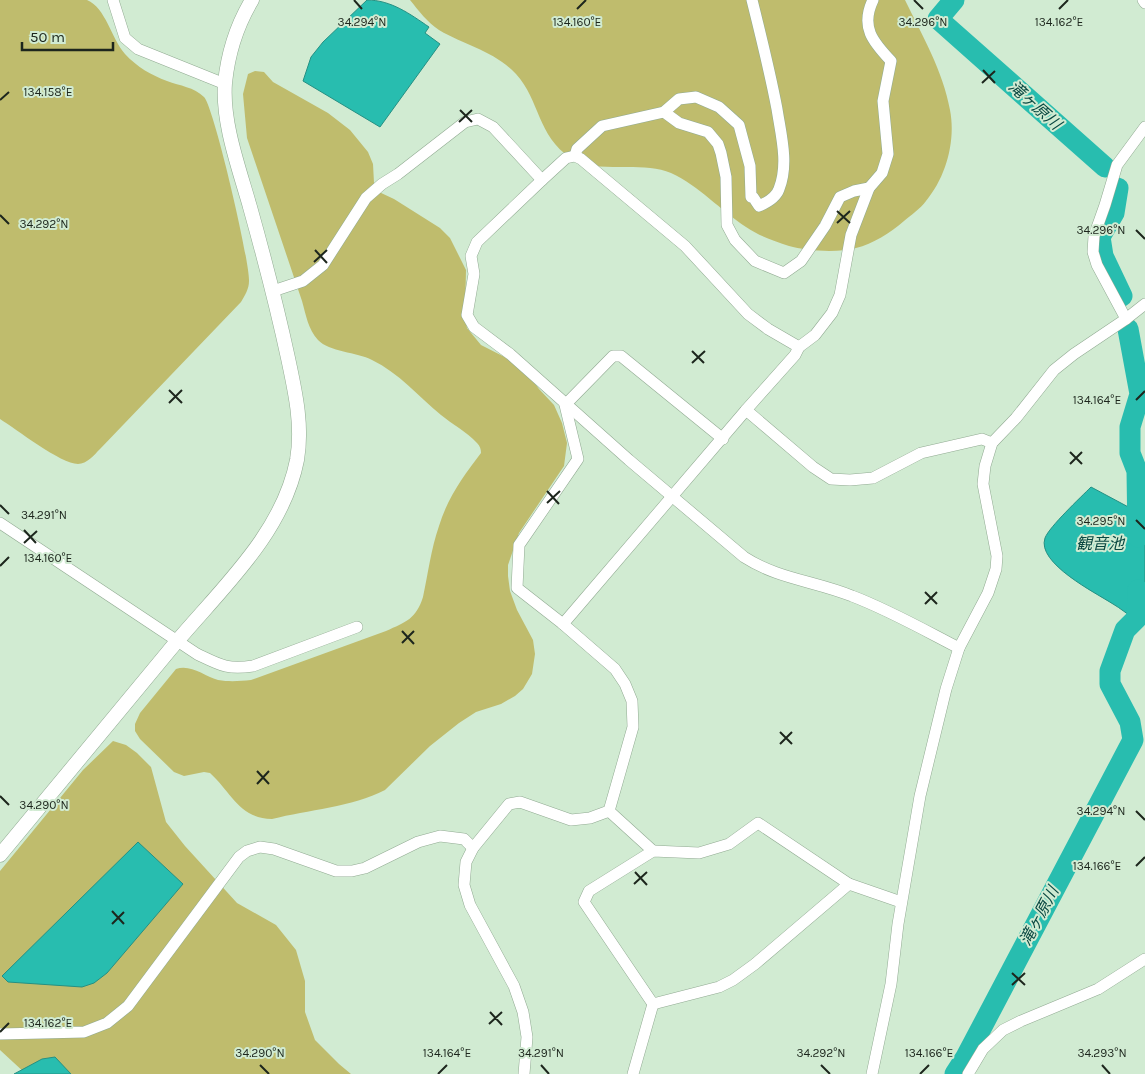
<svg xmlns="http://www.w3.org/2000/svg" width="1145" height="1074" font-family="Karla,'Noto Sans JP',sans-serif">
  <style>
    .green { fill: #bfbc6d }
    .water { fill: #28bdaf; stroke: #259083 }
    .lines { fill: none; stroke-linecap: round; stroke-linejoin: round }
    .river { stroke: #28bdaf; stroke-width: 21 }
    .minor-casing { stroke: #91aa92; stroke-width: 12 }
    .tertiary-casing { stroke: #91aa92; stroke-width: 15 }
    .minor { stroke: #fff; stroke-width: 11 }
    .tertiary { stroke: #fff; stroke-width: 14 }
    .ticks { fill: none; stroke: #1d261d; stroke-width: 2 }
    .labels { text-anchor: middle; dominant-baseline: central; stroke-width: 4; stroke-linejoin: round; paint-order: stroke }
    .water-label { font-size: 16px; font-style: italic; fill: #0a4842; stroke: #d1ebd2 }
    .ticks-label { font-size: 12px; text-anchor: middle; fill: #1d261d; stroke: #d1ebd2; stroke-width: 4; stroke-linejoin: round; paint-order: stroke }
  </style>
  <rect width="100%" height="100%" fill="#d1ebd2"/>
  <g class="green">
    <path d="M0,0H87C106,8 111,38 125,54C137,67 151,75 167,81C180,86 194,87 204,97C214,107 250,262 249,281C249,289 245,295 241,302L100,449C94,455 87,464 78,464C61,464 16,429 0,419Z"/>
    <path d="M410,0H905C922,35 943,71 950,110C956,141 946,177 926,201C920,209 911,215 904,221C890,233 873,244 856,248C838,253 806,251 789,246C774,241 759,236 746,227C720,210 699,186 671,173C642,160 597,175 571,158C537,136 540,100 516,74C493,50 466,46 439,30C428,23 418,10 410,0Z"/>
    <path d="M255,71L264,72L273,82L328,113L350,130L368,152L373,164L374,183L379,192L394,199L440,228L450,238L466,270L465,315L467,328L481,345L522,366L539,389L554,405L562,423L567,443L564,466L519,533L508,565V576L510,591L517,610L533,640L535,654L532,674L523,689L515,696L501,704L476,712L459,723L430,746L385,790C352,807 308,810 272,819C240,819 231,792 210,773L204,772L184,776L174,772L140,739L135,731V724L140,713L176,669C191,664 204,676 218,680C230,682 240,681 251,680L386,631C406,622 416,619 423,597C428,574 431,549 439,526C447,499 464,475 481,453C481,449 480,446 477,443C467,432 452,424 441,415C418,396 399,373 372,360C357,352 329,352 318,340C308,329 306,315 302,301L247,138L243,94L248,74Z"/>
    <path d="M113,741L126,745L137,753L151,767L166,822L185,846L237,903L276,925L296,950L305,981V1012L315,1040L339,1064L351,1074H26L0,1050V871L83,770Z"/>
  </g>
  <g class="water">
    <path d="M367,0C391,0 410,14 429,27L425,33L440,44L380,127L303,81L311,57L323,42Z"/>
    <path d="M1091,487L1134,510L1143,505L1145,513V608L1137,618L1135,619C1127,614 1120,608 1113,604C1096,593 1036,563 1045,538C1049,527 1081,497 1091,487Z"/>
    <path d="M138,842L183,884L107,973L94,983L82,987L8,982L2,976Z"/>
    <path d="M55,1057L71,1074H14L42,1059Z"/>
  </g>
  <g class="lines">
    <g class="river">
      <path d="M954,0L938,19L1105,167"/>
      <path d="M1118,188L1114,213L1100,237L1103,256L1122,296"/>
      <path d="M1128,329L1140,394L1130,427V453L1137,471L1138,537"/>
      <path d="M955,1074L966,1057L1133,740L1130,722L1110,684V671L1125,630L1137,618L1138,590"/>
    </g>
    <g class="minor-casing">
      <g id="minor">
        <path d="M113,0L125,38L138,49L225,84"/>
        <path d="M1143,0L1145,3"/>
        <path d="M664,112L679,123L708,132L718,144L721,153L726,177L727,225L735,240L755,261L784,273L801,261L825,226L840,197L854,191L869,188"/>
        <path d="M575,156L577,149L602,126L664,112L679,99L696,97L719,107L739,125L750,166L751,197H753L759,206C766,203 776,198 779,189C789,164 781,135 777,109C770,72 761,36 752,0"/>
        <path d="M273,291L303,281L323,265L366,198L382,184L398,174L465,122L478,119L493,127L542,180"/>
        <path d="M1126,319L1097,265L1093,252L1094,236L1105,205L1117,165L1145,127"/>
        <path d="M799,347L768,329L748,314L685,246L581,159L575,156L566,158L542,180L477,242L471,256L474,274L467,315L474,327L510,354L629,460L744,557C778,579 815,581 852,596C889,610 924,630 959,648"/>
        <path d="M746,410L795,355L799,347L815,335L832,313L840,295L851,235L869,188L882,173L888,154L883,101L891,61C873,42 860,27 873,0"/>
        <path d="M0,523L197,654C220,665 227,670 253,666L357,627"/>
        <path d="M563,624L517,588L519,545L578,459L565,405L613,356H621L723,439"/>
        <path d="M609,811L653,851"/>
        <path d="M758,823L849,884L755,964L733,980L719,987L653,1004L584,902L589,891L653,851L699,853L729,844Z"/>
        <path d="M849,884L901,902"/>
        <path d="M0,1034L84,1032L107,1023L128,1006L239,857L247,851L260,847L274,849L336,871H352L365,868L418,842L440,836L464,839L473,848"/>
        <path d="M524,1074L527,1037L523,1012L514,986L470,905L464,885L466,862L473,848L509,804L520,802L571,820L590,818L609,811L633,727L632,701L625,684L615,669L563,624L746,410L813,467L831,479L850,480L873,478L921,453L982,439L992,443"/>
        <path d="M633,1074L653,1004"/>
        <path d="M872,1074L891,984L898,924L920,796L946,689L959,648L988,593L996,569L997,556L983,484L985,466L992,443L1016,418L1054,370L1074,354L1126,319L1145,304"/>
        <path d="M968,1074L983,1049L1003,1030L1021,1021L1098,989L1145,959"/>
      </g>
    </g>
    <g class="tertiary-casing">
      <path id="tertiary" d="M0,855C56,787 112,719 168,652C216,593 282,537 297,460C303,425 295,391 288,358C277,307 264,257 250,207C239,168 222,123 225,83C228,53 237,25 252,0"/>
    </g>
    <use href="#minor" class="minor"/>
    <use href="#tertiary" class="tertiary"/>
  </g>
  <path class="ticks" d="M354,0L362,9M914,0L923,9M577,9L586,0M1059,9L1068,0M983,70L995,83M982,83L995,71M0,100L9,92M460,110L472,122M459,122L472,110M837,211L850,223M0,215L9,224M837,223L850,211M1136,230L1145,239M315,250L327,263M314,262L327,250M692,351L704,363M692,363L705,351M169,390L182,403M1136,400L1145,391M169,403L182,390M1070,452L1082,464M1070,464L1082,452M547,491L559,504M547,503L560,491M0,505L9,514M1136,520L1145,529M24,530L36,543M24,543L37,531M0,566L9,557M925,592L937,604M925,604L937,592M402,631L414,644M402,643L414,631M780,732L792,744M780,744L792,732M257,771L269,784M257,784L269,771M0,796L9,805M1136,811L1145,820M1136,866L1145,857M635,872L647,885M634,884L647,872M112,911L124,924M112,924L124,912M1012,973L1025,985M1012,985L1025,973M490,1012L502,1025M489,1024L502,1012M0,1032L9,1023M260,1065L269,1074M541,1065L549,1074M821,1065L830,1074M1102,1065L1110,1074M438,1074L447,1065M920,1074L929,1065"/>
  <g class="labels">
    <g class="water-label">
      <text transform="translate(1035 105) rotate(42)">滝ヶ原川</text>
      <text x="1100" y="543">観音池</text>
      <text transform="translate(1039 916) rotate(-62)">滝ヶ原川</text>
    </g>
  </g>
  <g class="ticks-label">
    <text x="577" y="26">134.160°E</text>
    <text x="1059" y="26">134.162°E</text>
    <text x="362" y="26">34.294°N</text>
    <text x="923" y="26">34.296°N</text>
    <text x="48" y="96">134.158°E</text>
    <text x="44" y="228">34.292°N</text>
    <text x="1101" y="234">34.296°N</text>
    <text x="1097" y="404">134.164°E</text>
    <text x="44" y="519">34.291°N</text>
    <text x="1101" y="525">34.295°N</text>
    <text x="48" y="562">134.160°E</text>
    <text x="44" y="809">34.290°N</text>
    <text x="1101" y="815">34.294°N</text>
    <text x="1097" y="870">134.166°E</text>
    <text x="48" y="1027">134.162°E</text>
    <text x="260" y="1057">34.290°N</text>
    <text x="541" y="1057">34.291°N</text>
    <text x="821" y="1057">34.292°N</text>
    <text x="1102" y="1057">34.293°N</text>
    <text x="447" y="1057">134.164°E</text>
    <text x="929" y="1057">134.166°E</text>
  </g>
  <path d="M22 42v8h91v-8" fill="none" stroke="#1d261d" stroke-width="2.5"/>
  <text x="30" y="42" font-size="15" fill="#1d261d" stroke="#d1ebd2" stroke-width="4" paint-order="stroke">50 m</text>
</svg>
